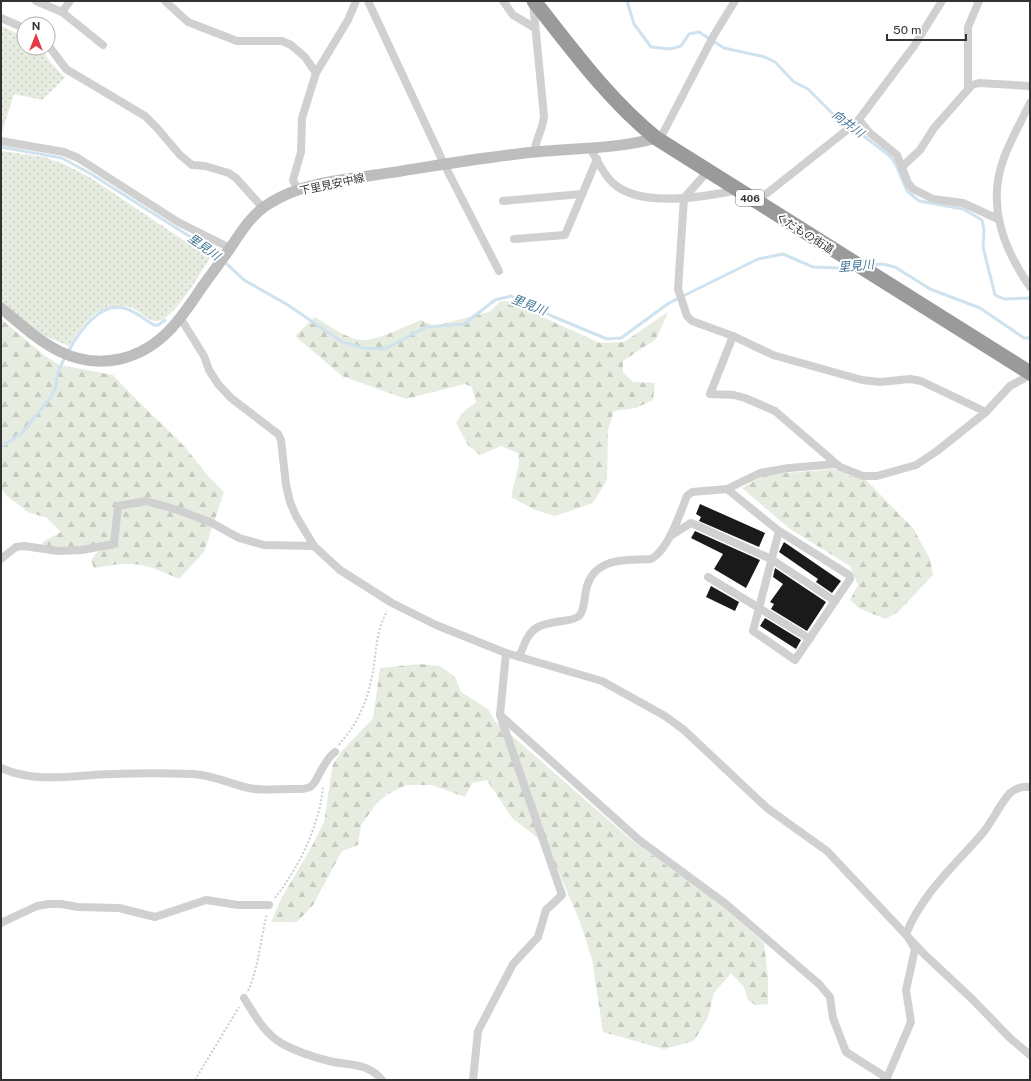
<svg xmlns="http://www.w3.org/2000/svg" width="1031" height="1081" font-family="'Public Sans','Noto Sans JP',sans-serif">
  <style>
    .grass { fill: url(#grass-dots) }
    .forest { fill: url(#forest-firs) }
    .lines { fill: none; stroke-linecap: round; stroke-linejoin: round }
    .stream { stroke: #cfe2ee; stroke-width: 3 }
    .building { fill: #1a1a1a }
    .path { stroke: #cdcdcd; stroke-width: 2; stroke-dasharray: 2 2; stroke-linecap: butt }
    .street { stroke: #d0d0d0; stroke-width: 8 }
    .secondary { stroke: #bdbdbd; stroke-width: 11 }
    .highway { stroke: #9a9a9a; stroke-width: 15 }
    .labels { text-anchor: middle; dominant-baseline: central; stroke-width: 4; stroke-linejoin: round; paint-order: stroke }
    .shield { fill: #fff; stroke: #707070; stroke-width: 1 }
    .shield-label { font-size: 10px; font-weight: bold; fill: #333 }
    .street-label { font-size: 11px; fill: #333; stroke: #fff }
    .water-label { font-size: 12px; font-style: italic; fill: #3f7597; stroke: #fff }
  </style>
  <defs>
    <pattern id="grass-dots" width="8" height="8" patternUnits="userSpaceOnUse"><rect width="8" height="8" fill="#e6ecdf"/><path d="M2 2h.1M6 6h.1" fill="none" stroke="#c6cbc0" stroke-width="1.8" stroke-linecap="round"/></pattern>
    <pattern id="forest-firs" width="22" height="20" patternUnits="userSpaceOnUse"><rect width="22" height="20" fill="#e6ecdf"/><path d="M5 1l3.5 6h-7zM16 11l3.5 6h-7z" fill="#c6cbc0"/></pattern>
  </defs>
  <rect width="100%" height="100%" fill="#fff"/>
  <g class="grass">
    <path d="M1,26L24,37V48H41L51,63L65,78L42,100L14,94L1,135Z"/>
    <path d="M1,151L44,157L64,164L91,178L210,258C200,273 175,318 158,321C151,323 140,312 134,309C130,306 124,306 119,306C95,307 81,326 69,346L36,332L1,303Z"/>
  </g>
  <g class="forest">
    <path d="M501,301L514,302L547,319L600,343L624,342L668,312L656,339L623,361V372L633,382L655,383L653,400L636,408L614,411L608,430L607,480L593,503L555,516L533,509L511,497L519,463L518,453L501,446L480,455L468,445L456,423L461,414L476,402L472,387L465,384L406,399L342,376L295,336L315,317C330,326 347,340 365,340C378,340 408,325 421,320L434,326L489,312Z"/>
    <path d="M1,319L45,356L60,365L113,375L127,390L184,446L210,478L224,492L204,552L179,579C143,562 133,561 94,568L91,560L103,545L71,550L41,547L43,542L61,532L47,518L28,512L7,496L1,489Z"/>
    <path d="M834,469L850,476L866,480L913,528L930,559L933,575L898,612L885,619L859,608L850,600L858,585L850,566L790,529L742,488L764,475Z"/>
    <path d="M420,664L440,666L455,677L461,692L488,709L494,720L629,838L675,872L708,893L764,943L768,978V1004L755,1005L748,1000L744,987L731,973L714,993L708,1017L694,1041L664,1049L603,1032L592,959L580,922L558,870L538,838L512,818L487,780L472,783L465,797L432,785H406L388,794L377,803L361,825L358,845L342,851L313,905L297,922H271L281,899L312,846L324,822L333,764L342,751L373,718L380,668Z"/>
  </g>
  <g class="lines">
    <g class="stream">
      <path d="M627,1L634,24L651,47L670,49L681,46L689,34L699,32L724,48L765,57L775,62L794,82L808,89L839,120L847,123L891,157L896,165L907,191L919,201L963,209L982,220L984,230L983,247L995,295L1004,299L1030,298"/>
      <path d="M1,147L62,158L91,174L214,252L244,280L288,305L342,342L364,348L385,349L426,327L464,324L495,300L511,296L554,317L607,339L621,338L669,303L758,259L783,254L813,267L838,268L851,267"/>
      <path d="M869,265L882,264L895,267L930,289L980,308L1024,338H1030"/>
      <path d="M68,352C78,333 101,299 127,309C136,312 145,320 154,325H158L165,320"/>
      <path d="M1,447L22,433L48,401L55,389L58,372L65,357"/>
    </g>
  </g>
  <g class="building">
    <path d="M700,504L765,533L759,547L699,521L701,517L696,514Z"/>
    <path d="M695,531L760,560L746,588L714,569L723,554L691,538Z"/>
    <path d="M784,542L841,581L832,593L816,582L818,579L779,552Z"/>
    <path d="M775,568L826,602L807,631L771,609L774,604L770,602L783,584L773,577Z"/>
    <path d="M711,586L739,602L735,611L706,597Z"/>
    <path d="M765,618L801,640L796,649L760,626Z"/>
  </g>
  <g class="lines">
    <g class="path">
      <path d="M339,745C343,739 348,734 352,728C360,715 367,700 370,685C377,659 374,635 387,611"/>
      <path d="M275,898C299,867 320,825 323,786"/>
      <path d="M248,991C259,967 260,940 267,914"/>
      <path d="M195,1080L239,1007"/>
    </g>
    <g class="street">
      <path d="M36,1L62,12L103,45"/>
      <path d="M165,1L188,22L237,41H282L291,45L305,57L316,73"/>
      <path d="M368,1L444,164L499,271"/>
      <path d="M503,1L513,15L535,28"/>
      <path d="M533,3L544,116C543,129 536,139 534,152"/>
      <path d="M62,12L70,1"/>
      <path d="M1,18L24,28"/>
      <path d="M48,45L66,69L145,116L157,128L180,155L192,165L205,166L229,173L236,178L263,208"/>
      <path d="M968,89V27L979,1"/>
      <path d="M1030,103C1022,120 1012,137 1005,155C986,203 1002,246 1030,287"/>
      <path d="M859,120L870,133L897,155L908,183L913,189L933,199L963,203L998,219"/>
      <path d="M656,138L662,135L714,35L735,1"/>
      <path d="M1,141L64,152L78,158L178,222L230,248"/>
      <path d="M589,147C596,157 604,176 613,183C639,208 705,197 738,190"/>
      <path d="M903,166L920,150L934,128L972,85L979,83L1030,86"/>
      <path d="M708,171L684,198L678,289L687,316L692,321L733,336L773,355L862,380L880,382L910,379L921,381L986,412"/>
      <path d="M298,190L293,180L301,152L302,118L316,73L348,20L356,1"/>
      <path d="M503,201L582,194"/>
      <path d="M756,202L857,122L914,46L942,1"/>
      <path d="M514,239L565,235L597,159"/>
      <path d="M181,319L204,356L209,370L218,384L231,398L278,434L281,440L286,485L290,502L296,516L314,546L340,570L392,603L436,625L506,653L602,681L665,716L684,730L767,808L827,851L924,954L971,998L1011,1039L1030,1055"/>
      <path d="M733,336L710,394L734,395L745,398L775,411L840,467L863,476H877L916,465L937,451L986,412L1010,386L1030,375"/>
      <path d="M727,489L779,531L849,575L850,579L795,660L753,631L779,531"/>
      <path d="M670,536L691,523L771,559L835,601"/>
      <path d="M1,559L16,547L24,546L58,551L82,550L114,544L118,506L146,501L178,510L212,523L239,538L264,545L314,546"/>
      <path d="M708,577L810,639"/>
      <path d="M506,653L500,715L639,840L726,904L819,984L830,997L833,1018L846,1052L887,1078"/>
      <path d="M519,657C530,630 531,625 562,621C568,620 574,620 579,616C584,611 584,602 585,596C589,558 621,560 651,559C668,551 680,513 687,496L692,492L727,489L760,473L789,468L836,464"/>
      <path d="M1,768C37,784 73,775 112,774C139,773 166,773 193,774C213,775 230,784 249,788C262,791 276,789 289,789C295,789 304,790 310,787C317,784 323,760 335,752"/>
      <path d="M1,923L37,906L49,904H61L78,907L119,908L155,917L206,900L238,905H269"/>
      <path d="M244,998C254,1014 264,1033 281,1043C295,1051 313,1057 329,1061C349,1066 368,1062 382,1080"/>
      <path d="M473,1080L478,1031L513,964L538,937L546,910L562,895L500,715"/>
      <path d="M886,1080L911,1022L906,990L915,949L906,934C922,894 954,866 982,834C993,821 999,805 1010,793C1016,788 1023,786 1030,787"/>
    </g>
    <path class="secondary" d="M1,308C37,338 69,370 120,359C160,350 181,319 202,287C212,273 222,260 231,247C242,230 253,213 270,203C302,183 340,180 375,175C429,167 482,157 536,152C575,148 618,149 656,138"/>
    <path class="highway" d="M534,1C572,49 608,99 656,138L1030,373"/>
  </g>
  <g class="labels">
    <rect class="shield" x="736" y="190" width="28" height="16" rx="3"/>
    <g class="shield-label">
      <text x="750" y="198">406</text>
    </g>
    <g class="street-label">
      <text transform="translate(332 184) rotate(-12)">下里見安中線</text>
      <text transform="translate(805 233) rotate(32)">くだもの街道</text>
    </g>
    <g class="water-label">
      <text transform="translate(848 124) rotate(37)">向井川</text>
      <text transform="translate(204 247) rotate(35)">里見川</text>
      <text transform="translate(856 266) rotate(-5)">里見川</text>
      <text transform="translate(529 305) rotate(21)">里見川</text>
    </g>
  </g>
  <rect width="1031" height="1081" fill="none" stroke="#333333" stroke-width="4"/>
  <g transform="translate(36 36)"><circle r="19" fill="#ffffff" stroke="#adadad"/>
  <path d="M0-3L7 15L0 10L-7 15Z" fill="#e63946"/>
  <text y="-6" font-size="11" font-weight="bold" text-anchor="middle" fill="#333333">N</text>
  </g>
  <path d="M887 34v6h79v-6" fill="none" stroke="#333333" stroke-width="2"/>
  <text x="893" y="34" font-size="12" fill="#333333" stroke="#ffffff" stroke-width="3" paint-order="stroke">50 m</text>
</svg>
